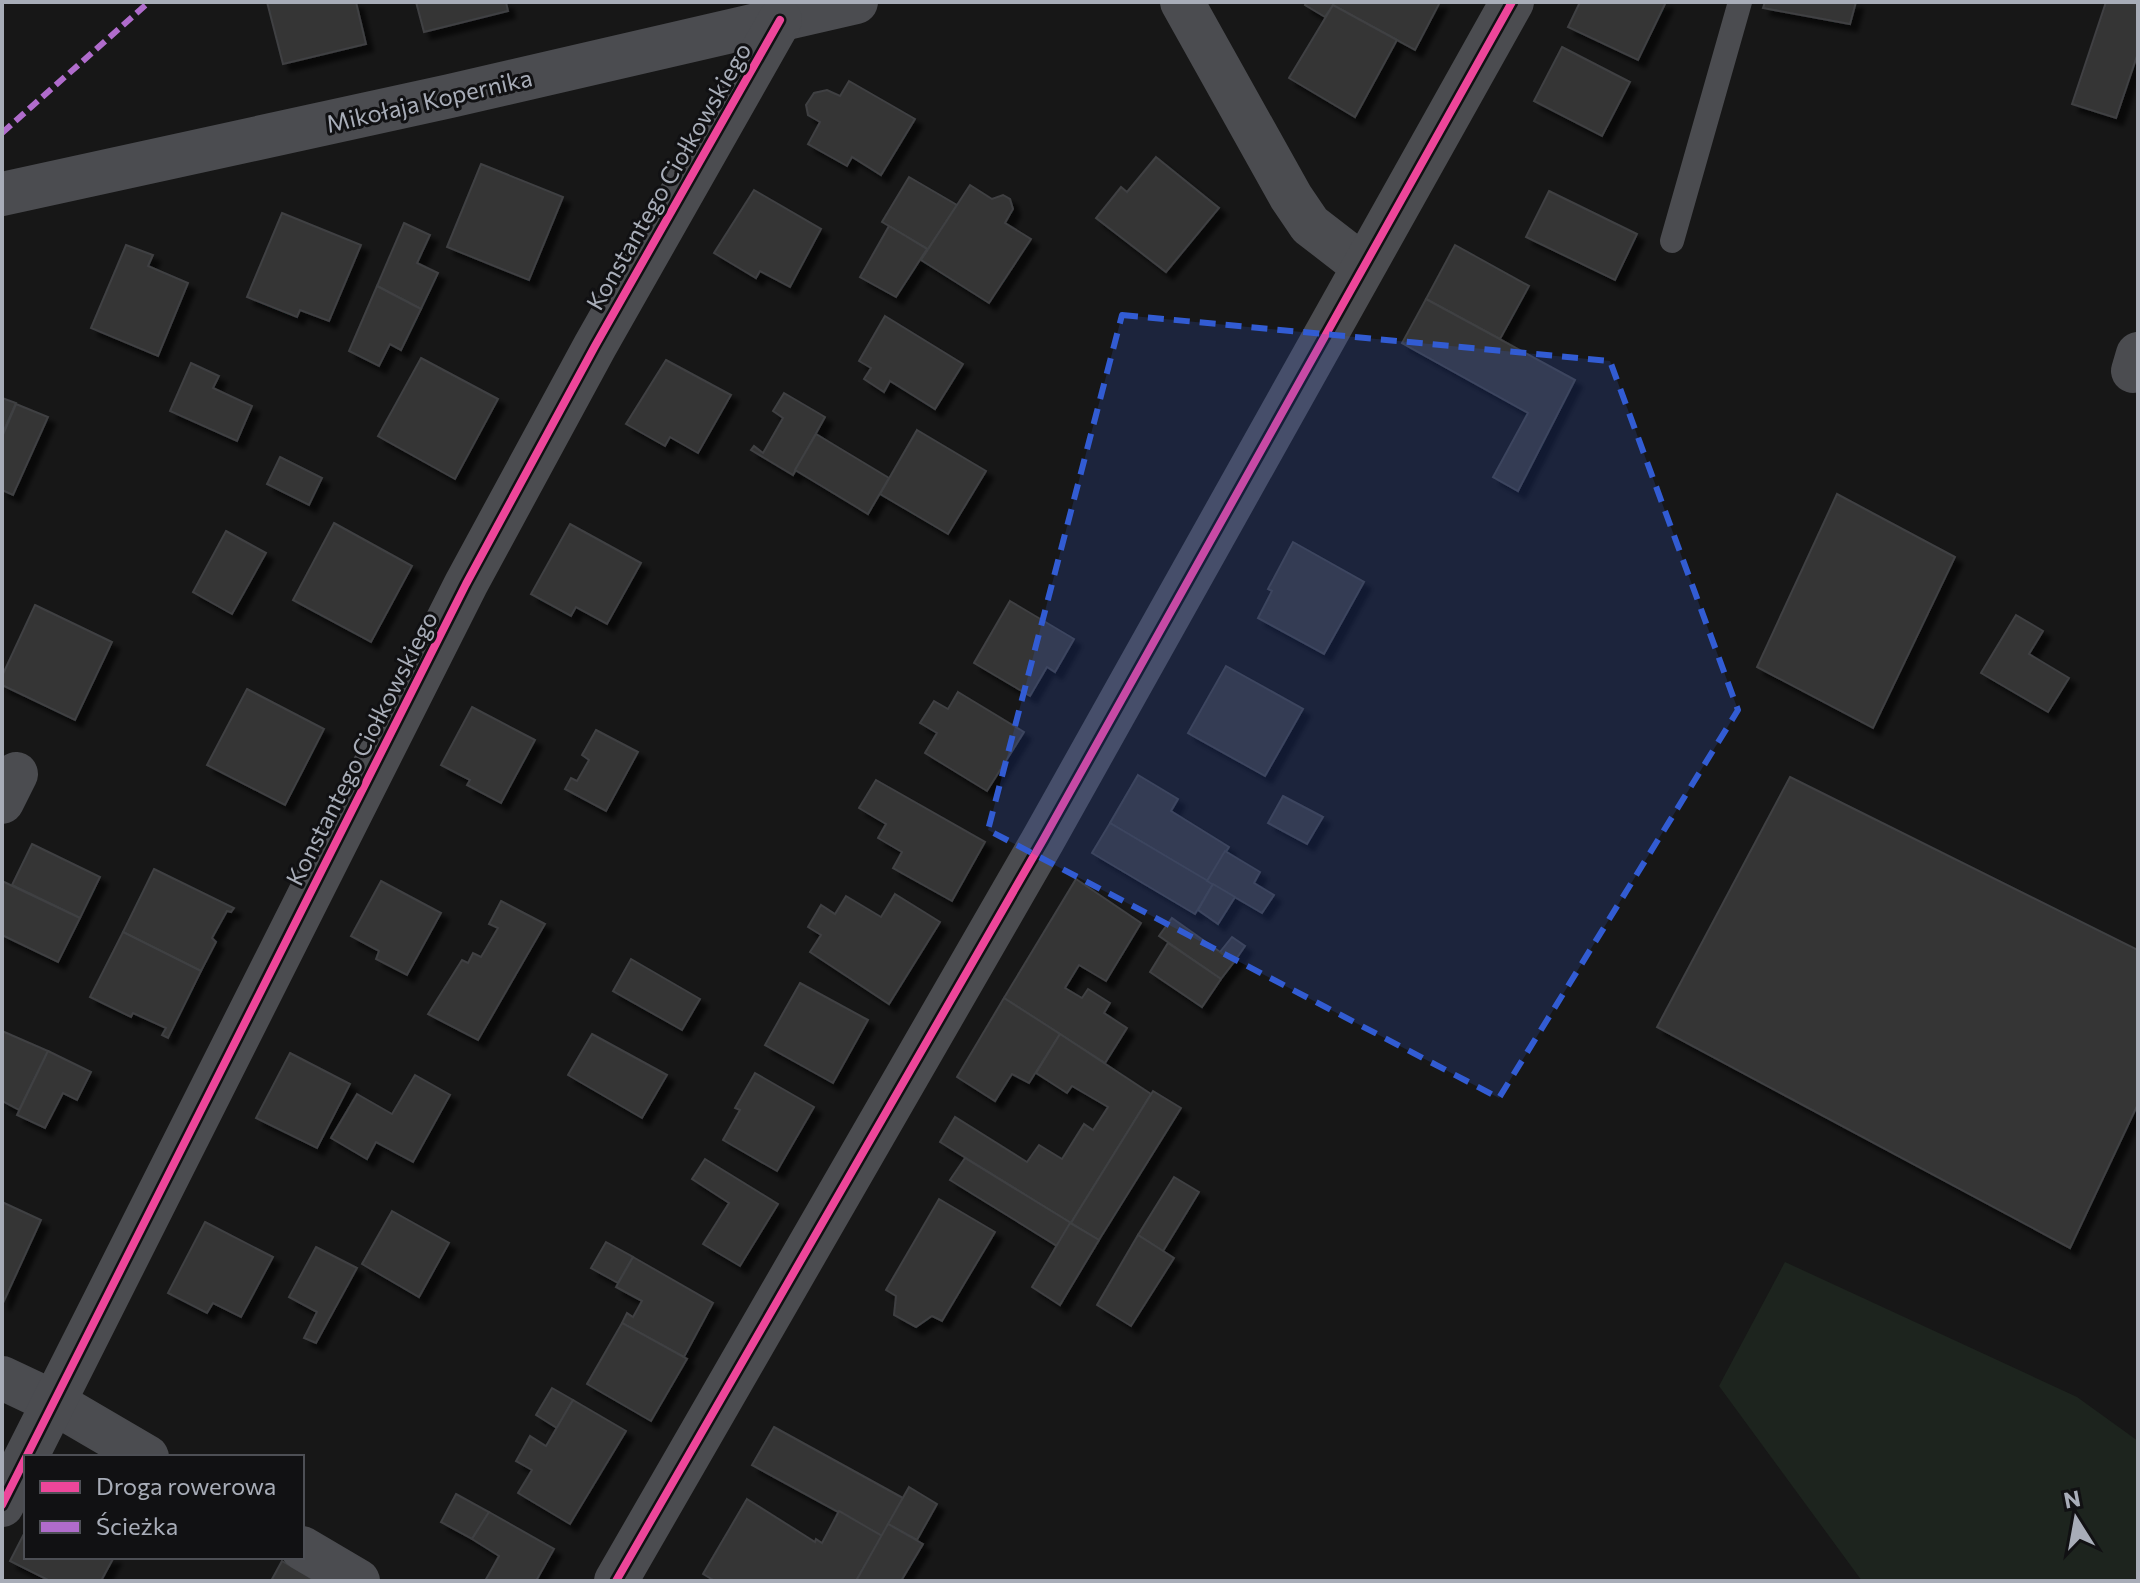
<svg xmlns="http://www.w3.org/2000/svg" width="2140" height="1583" font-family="Commissioner,sans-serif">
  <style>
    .green { fill: #1d241e }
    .building { fill: #353536; stroke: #3f4043; stroke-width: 2; filter: url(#shadow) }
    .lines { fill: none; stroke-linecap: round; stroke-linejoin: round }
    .lane { stroke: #4b4c50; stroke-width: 24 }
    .street { stroke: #4b4c50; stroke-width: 44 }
    .quiet { stroke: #b06ccc; stroke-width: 6; stroke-dasharray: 12 6; stroke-linecap: butt }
    .cycleway-casing { stroke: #111113; stroke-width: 13 }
    .cycleway { stroke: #ed469a; stroke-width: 8 }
    .marked { fill: #325cd3; fill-opacity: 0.2; stroke: #325cd3; stroke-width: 6; stroke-dasharray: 16 10; stroke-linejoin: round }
    .labels { text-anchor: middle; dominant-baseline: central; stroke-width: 6; stroke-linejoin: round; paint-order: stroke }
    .street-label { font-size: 24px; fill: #a8adb8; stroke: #111113 }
  </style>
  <defs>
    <filter id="shadow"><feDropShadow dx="7" dy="7" stdDeviation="2" flood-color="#0009"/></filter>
  </defs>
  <rect width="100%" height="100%" fill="#171717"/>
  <path class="green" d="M1785,1262L2077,1397L2138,1441V1581H1862L1719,1386Z"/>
  <g class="building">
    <path d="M267,2H356L366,44L283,64Z"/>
    <path d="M416,2H506L508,11L424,32Z"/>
    <path d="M1306,2H1440L1415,50L1333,5L1325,17L1305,5Z"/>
    <path d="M1580,2H1666L1638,60L1568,27Z"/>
    <path d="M1765,2H1856L1850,24L1763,8Z"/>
    <path d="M2106,2H2138V53L2116,118L2072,104Z"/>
    <path d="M1333,5L1397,40L1355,117L1289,78Z"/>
    <path d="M1562,47L1630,82L1602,136L1534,101Z"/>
    <path d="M849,81L915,119L881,175L852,157L847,166L808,144L820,122L808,115L806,105L814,93L827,90L840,96Z"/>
    <path d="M1156,157L1219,208L1166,272L1096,218L1121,187L1127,192Z"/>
    <path d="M481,164L563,197L529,280L447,247Z"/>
    <path d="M909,177L957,205L928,249L882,222Z"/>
    <path d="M970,185L992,199L1003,195L1010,199L1013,209L1005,223L1031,239L989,303L921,260Z"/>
    <path d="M754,190L821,229L790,287L760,271L756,278L714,253Z"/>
    <path d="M1549,191L1637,234L1615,280L1526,237Z"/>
    <path d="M282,213L361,245L329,321L300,310L297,317L247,297Z"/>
    <path d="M404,223L430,235L417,263L438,273L421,309L377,286Z"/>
    <path d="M889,226L927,249L896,297L860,277Z"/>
    <path d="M126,245L153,255L148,266L188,283L158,356L91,328Z"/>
    <path d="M1455,245L1529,286L1500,339L1426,299Z"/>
    <path d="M377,286L421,309L401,350L390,344L379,366L349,351Z"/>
    <path d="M1426,299L1575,380L1518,491L1493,477L1528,413L1402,343Z"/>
    <path d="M885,316L963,364L935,409L890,381L884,392L864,379L871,368L859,361Z"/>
    <path d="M421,358L498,399L455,479L378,436Z"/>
    <path d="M666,360L731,395L698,453L670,437L665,446L626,424Z"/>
    <path d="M191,363L219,376L213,388L252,406L237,441L170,411Z"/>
    <path d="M784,393L825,417L793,475L751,450L754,446L763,453L783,418L773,411Z"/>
    <path d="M2,398L16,403L2,435Z"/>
    <path d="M16,404L48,417L13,495L2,490V437Z"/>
    <path d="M917,430L986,471L948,534L880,494Z"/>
    <path d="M816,434L889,478L868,514L795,470Z"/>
    <path d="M280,457L322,478L309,505L267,484Z"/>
    <path d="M1837,494L1955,557L1873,728L1757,667Z"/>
    <path d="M334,523L412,566L371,642L293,600Z"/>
    <path d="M570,524L641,563L607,624L576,607L571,616L531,594Z"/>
    <path d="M226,531L266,553L232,614L193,592Z"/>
    <path d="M1293,542L1364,582L1324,654L1258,618L1272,591L1268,589Z"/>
    <path d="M1010,601L1074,639L1055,672L1047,667L1030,696L974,663Z"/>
    <path d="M35,605L112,642L75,720L2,685V676Z"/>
    <path d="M2016,615L2043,631L2029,654L2069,678L2048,712L1981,673Z"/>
    <path d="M1226,666L1303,709L1265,776L1188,733Z"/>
    <path d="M247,689L324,729L285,805L207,765Z"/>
    <path d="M958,692L1024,732L987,791L925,753L937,733L920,723L934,701L948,709Z"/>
    <path d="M472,707L535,740L501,803L467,785L470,780L441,765Z"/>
    <path d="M596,730L638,752L606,811L565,789L571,778L577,781L589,760L582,755Z"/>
    <path d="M1138,775L1178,799L1171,811L1229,847L1207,881L1110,823Z"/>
    <path d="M1790,777L2138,950V1104L2070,1248L1657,1027Z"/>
    <path d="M876,780L985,842L952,901L893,868L902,852L878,838L886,824L859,808Z"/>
    <path d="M1283,796L1323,817L1307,844L1268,823Z"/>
    <path d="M1110,823L1213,884L1195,914L1092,853Z"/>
    <path d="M32,844L100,877L80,918L12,885Z"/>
    <path d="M1225,851L1260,872L1254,883L1274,895L1262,913L1207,881Z"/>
    <path d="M154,869L234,908L231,912L227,911L212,938L216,942L201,971L123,932Z"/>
    <path d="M1076,879L1141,923L1106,981L1079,965L1065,988L1082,998L1088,989L1110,1003L1104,1013L1127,1028L1105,1063L1004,998Z"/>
    <path d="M2,881L80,918L58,962L2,935Z"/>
    <path d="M381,881L441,913L407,975L376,959L379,951L351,936Z"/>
    <path d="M1213,884L1235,897L1218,924L1198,910Z"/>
    <path d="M895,894L940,922L889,1004L810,952L821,935L808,927L821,905L835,914L846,896L881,917Z"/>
    <path d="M501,901L545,924L478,1040L428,1014L462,960L468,963L473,953L481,957L498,928L489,924Z"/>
    <path d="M1172,918L1234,962L1221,979L1159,936Z"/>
    <path d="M123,932L201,971L168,1038L162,1035L166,1028L133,1013L131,1017L90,997Z"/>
    <path d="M1232,937L1245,946L1234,962L1220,952Z"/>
    <path d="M1168,943L1221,979L1202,1007L1150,972Z"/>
    <path d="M631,959L700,999L682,1030L613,991Z"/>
    <path d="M800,983L868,1020L833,1083L765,1045Z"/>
    <path d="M1004,998L1060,1034L1029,1083L1012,1074L995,1101L957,1077Z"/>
    <path d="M2,1031L48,1051L19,1110L2,1101Z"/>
    <path d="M592,1034L667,1075L642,1118L568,1075Z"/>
    <path d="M1060,1034L1151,1094L1071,1223L940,1142L955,1117L1027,1162L1039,1145L1062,1159L1084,1124L1093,1130L1108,1107L1072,1086L1067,1093L1036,1073Z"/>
    <path d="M48,1051L91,1072L77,1100L63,1093L45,1128L17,1115Z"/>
    <path d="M290,1053L350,1084L317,1148L256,1118Z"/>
    <path d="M755,1073L814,1107L777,1171L723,1140L740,1110L735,1108Z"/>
    <path d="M415,1075L450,1095L413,1162L376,1142L367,1159L331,1138L357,1094L392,1114Z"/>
    <path d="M1153,1091L1181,1108L1099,1240L1071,1223Z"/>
    <path d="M965,1158L1071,1223L1057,1246L950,1180Z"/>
    <path d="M705,1159L778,1204L740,1266L703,1244L729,1203L692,1179Z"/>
    <path d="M1174,1177L1199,1192L1163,1251L1138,1235Z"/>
    <path d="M939,1199L995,1232L942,1321L932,1316L916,1327L894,1315L896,1296L886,1290Z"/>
    <path d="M2,1202L41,1220L3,1303L2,1302Z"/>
    <path d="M392,1211L449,1243L419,1297L362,1264Z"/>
    <path d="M205,1222L273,1257L241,1317L213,1303L207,1313L168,1293Z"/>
    <path d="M1070,1223L1099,1240L1060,1305L1032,1287Z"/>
    <path d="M1138,1235L1174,1258L1131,1326L1097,1305Z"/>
    <path d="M606,1242L633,1257L618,1283L591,1268Z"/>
    <path d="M316,1247L357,1268L316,1343L304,1338L317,1312L289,1297Z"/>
    <path d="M633,1257L713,1303L684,1357L622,1323L627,1313L633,1317L642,1301L616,1287Z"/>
    <path d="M622,1323L687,1359L651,1421L587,1384Z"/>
    <path d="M552,1388L573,1400L557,1428L536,1415Z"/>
    <path d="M573,1400L626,1431L570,1524L518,1493L532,1470L516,1461L530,1436L546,1446Z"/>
    <path d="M774,1427L903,1498L882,1536L752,1465Z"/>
    <path d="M909,1487L937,1504L917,1540L888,1524Z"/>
    <path d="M456,1494L489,1512L472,1539L441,1522Z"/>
    <path d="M747,1499L815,1542L816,1539L822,1543L839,1511L882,1536L856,1581H715L703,1574Z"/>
    <path d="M489,1512L554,1549L536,1581H485L499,1556L472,1539Z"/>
    <path d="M888,1524L923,1544L901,1581H856Z"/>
    <path d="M26,1530V1557H114L101,1581H50L10,1561Z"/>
    <path d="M282,1561L316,1581H271Z"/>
  </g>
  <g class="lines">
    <path class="lane" d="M1672,241L1740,2"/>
    <g class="street">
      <path d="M1182,2L1291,197L1310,225L1363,266"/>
      <path d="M2,194L450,96L856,2"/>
      <path d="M2133,371L2138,354"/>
      <path d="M2,802L16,774"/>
      <path d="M2,1378L53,1402L147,1457"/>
      <path d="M2,1505L466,584L595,346L780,20"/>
      <path d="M302,1548L358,1581"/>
      <path d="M616,1581L1043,840L1512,2"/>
    </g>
    <path class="quiet" d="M2,133L149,2"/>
    <g class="cycleway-casing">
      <g id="cycleway">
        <path d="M2,1505L466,584L595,346L780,20"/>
        <path d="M616,1581L1043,840L1512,2"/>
      </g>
    </g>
    <use href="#cycleway" class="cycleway"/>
  </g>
  <path class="marked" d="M1122,315L1610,361L1738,710L1499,1098L988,830Z"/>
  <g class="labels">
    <g class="street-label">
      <text transform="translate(429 100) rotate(-13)">Mikołaja Kopernika</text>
      <text transform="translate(668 176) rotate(-60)">Konstantego Ciołkowskiego</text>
      <text transform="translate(361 748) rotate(-63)">Konstantego Ciołkowskiego</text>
    </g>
  </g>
  <rect width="2140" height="1583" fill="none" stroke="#a8adb8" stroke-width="8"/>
  <rect x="24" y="1455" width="280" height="104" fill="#111113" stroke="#4d4f55" stroke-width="2"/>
  <rect x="40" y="1481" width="40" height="12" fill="#ed469a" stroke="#4d4f55" stroke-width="2"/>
  <text x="96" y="1495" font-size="24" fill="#a8adb8">Droga rowerowa</text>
  <rect x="40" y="1521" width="40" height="12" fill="#b06ccc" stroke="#4d4f55" stroke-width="2"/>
  <text x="96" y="1535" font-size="24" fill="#a8adb8">Ścieżka</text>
  <g transform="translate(2076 1519) rotate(349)" stroke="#111113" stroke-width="6" paint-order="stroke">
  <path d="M0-6L14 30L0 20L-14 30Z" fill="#a8adb8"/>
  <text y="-12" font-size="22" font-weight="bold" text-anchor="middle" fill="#a8adb8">N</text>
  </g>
</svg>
